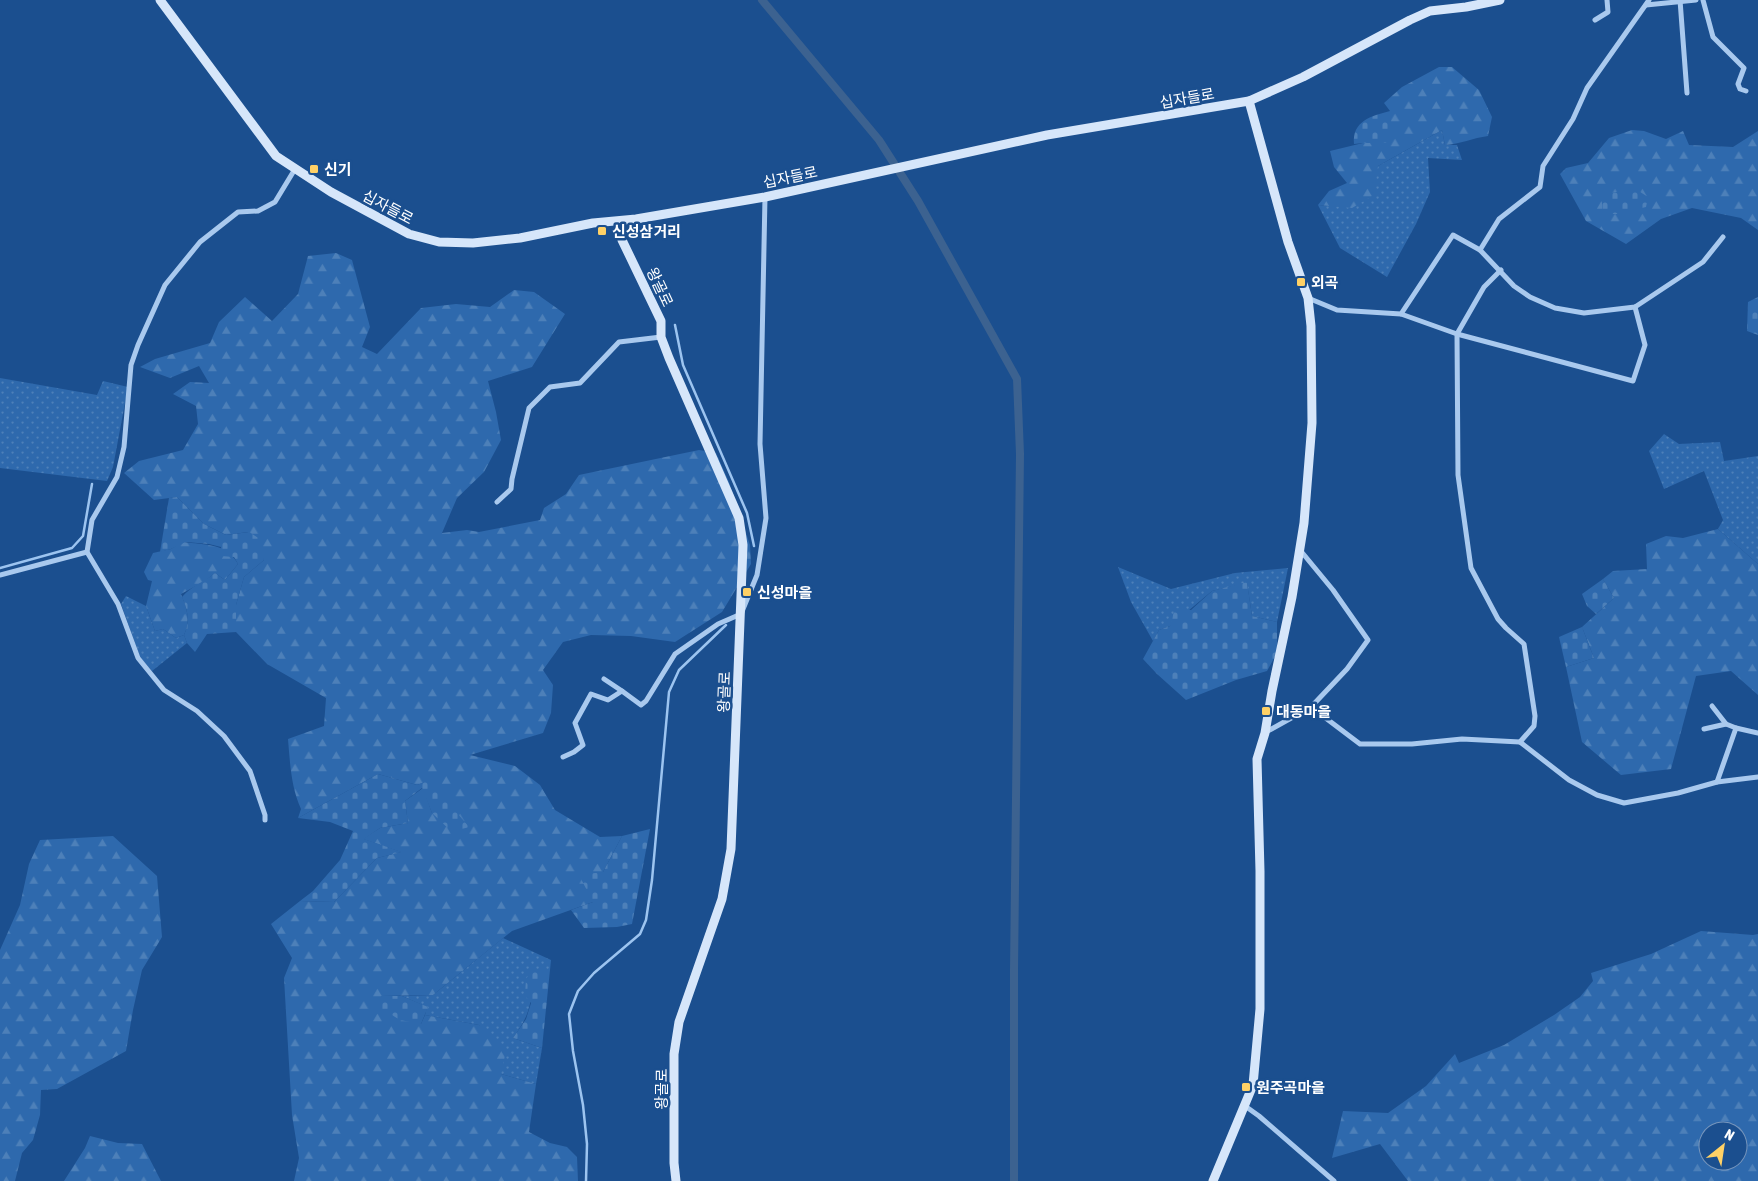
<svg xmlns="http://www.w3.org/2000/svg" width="1758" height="1181" font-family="'Asap Condensed','Noto Sans KR',sans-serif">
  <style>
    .grass { fill: url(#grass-dots) }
    .forest { fill: url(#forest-firs); fill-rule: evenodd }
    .cemetery { fill: url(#cemetery-stones) }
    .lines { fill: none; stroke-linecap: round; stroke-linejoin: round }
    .stream { stroke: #9cc4f0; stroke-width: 2.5 }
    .canal { stroke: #3c6290; stroke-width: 8 }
    .street { stroke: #a9c9ee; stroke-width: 5 }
    .secondary { stroke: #d6e6fa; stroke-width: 9 }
    .poi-dot { fill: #ffd166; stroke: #1b4f8f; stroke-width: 2 }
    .labels { text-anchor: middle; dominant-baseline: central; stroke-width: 5; stroke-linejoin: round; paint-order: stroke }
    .street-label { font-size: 15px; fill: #fff; stroke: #1b4f8f }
    .poi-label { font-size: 15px; font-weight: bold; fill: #fff; stroke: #1b4f8f; text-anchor: start }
  </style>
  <defs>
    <pattern id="grass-dots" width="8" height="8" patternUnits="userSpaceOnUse" patternTransform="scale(1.25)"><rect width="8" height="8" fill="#2e69ad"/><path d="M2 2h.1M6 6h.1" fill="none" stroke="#4d80b9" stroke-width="1.8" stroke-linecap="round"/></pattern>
    <pattern id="forest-firs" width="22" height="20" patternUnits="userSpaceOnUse" patternTransform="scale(1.25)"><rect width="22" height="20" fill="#2e69ad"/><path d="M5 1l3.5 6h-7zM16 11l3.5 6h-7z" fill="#4d80b9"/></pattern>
    <pattern id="cemetery-stones" width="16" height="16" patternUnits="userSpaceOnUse" patternTransform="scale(1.25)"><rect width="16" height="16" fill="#2e69ad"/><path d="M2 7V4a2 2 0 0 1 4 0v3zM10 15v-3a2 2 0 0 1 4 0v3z" fill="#4d80b9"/></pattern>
  </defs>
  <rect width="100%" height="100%" fill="#1b4f8f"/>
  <g class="grass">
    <path d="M1442,130L1445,145H1457L1462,160L1428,158L1430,192L1416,224L1387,277L1340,248L1318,205L1330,206L1378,166Z"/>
    <path d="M0,378L97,395L103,381L128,387L113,467L107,481L0,468Z"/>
    <path d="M1664,434L1679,444L1720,442L1724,461L1758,456V564L1718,529L1723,520L1704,471L1664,489L1649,451Z"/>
    <path d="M1118,567L1171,589L1235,573L1288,568L1277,622L1252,616L1247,583L1212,591L1170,626L1159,630L1153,641L1131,602Z"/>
    <path d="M126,596L146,606L155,631L163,629L176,638L184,635L187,643L152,671L140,657L121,604Z"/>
    <path d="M503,938L551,960L550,970H532C531,1003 533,1010 513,1038L542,1048L536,1084L501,1074L479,1025L425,1015L427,1007L402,996L433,995Z"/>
  </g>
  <g class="forest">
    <path d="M1439,67H1452L1479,90L1492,117L1488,136C1473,138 1460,144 1445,145L1442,130L1378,166L1374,195L1352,208L1318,205L1329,191L1347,183L1334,167L1330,151L1363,143L1389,142L1390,111L1384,103L1402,87Z"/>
    <path d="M1632,130L1644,131L1666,139L1683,131L1689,145L1733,147L1758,131V230L1741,218L1692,208L1661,219L1626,244L1586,221L1560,174L1566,168L1588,163L1609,138Z"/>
    <path d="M336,253L352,260L370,327L362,347L377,354L421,308L456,304L490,307L514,290L534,292L565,314L532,367L488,381L496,412L501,440L484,472L457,498L442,533L467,530L479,532L540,520L544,508L566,494L579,475L699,450L716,453L729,482L750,545L751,564L722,612L675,642L631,636L591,635L563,642L543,670L553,685L551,713L543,733L470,755L515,766L540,785L555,810L600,837L622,836L603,872L593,902L512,931L433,995L381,996L421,1024L425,1015L479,1025L506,1051L501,1074L536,1084L529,1132L550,1143L567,1147L577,1157L578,1181H294L299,1158L292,1115L284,978L292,958L271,924L300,901L334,902L377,858L401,852L363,839L380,828L408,823L405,801L423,788L432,813L429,781L417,785L378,774L298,818L301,809C291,787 290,763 288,739L324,726L326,698L267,664L236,632V605L244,577L264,560L248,532L226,535L204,524L177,497L154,500L124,473L139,461L183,450L198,424L196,406L173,394L190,382L209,383L199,366L170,378L140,367L155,359L210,343L219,322L245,297L272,321L298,294L308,256Z"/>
    <path d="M1718,529L1758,564V695L1731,671L1696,676L1671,769L1621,775L1582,742L1566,667L1594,658L1582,627L1614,598L1603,579L1613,571L1647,569L1646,544L1666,536L1683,538Z"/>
    <path d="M183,542C205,545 227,543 238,564L225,580L215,573L205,581L181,594C187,608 191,621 184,635L176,638L163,629L155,631L146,606L152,581L148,580L144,572L153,553L171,549Z"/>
    <path d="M113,836L157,876L162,937L142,970L133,1010L126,1051L57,1089L41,1090L40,1115L33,1140L22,1153L15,1181H0V950L20,905L29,864L40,840Z"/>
    <path d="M1701,931L1753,935L1758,934V1181H1408L1380,1144L1332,1158L1343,1111L1388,1113L1426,1086L1455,1054L1459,1063L1504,1045L1554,1015L1580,997L1593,981L1591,973L1651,954ZM1708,1131H1738V1161H1708Z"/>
    <path d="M90,1136L118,1143L142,1144L161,1181H64L85,1148Z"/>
  </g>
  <g class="cemetery">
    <path d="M1390,111L1392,130L1389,143H1363L1354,144C1352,121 1371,116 1390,111Z"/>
    <path d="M1634,188L1648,197L1646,207L1617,214H1602V195Z"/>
    <path d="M1758,297V335L1747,331L1748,302Z"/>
    <path d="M177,497L204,524L226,535L249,532L260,539L264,560L244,577L236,605V632L207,634L195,652L187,643L184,635C190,622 188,610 182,597C191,586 204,582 215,573L225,580L238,564L234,557L221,556V547L209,544L186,542L171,549L160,552L169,498Z"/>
    <path d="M1603,579L1614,598L1596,614L1587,606L1582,594Z"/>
    <path d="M1247,582L1252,616L1277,622V653L1267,671L1236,680L1186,700L1157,674L1143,659L1159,630L1170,626L1175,608L1191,610L1212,591Z"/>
    <path d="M1582,627L1594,658L1566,667L1559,637Z"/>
    <path d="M378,774L417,785L429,780L469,827L452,832L432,813L422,788L405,801L408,823L380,828L364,839L402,852L377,858L334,902L300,901L313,891L340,860L353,831L330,822L298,818Z"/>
    <path d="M650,829L632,924L617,927L584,928L571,910L593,902L579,875L603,872L622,836Z"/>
    <path d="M532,970H550L542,1048L513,1038L526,1019L531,1003L525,996L526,979Z"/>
    <path d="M381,996H402L428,1007L421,1024L400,1020L379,1007Z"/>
  </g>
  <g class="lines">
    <g class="stream">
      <path d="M675,325L683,365L747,513L754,546"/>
      <path d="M0,568L72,548L83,536L92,484"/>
      <path d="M586,1181L587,1144L583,1105L573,1051L569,1014L578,991L594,973L640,934L646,920L652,880L669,692L679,670L726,625"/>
    </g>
    <path class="canal" d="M762,0L879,140L918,201L1017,379L1020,454L1014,970V1181"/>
    <g class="street">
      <path d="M1680,0L1687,93"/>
      <path d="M1703,0L1713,37L1744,68L1738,84L1740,89L1746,91"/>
      <path d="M1646,5L1696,0"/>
      <path d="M1595,20L1608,12L1607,0"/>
      <path d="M1480,250L1514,286L1530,297L1555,308L1584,313L1635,307L1703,262L1723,237"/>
      <path d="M1501,270L1484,287L1457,334L1633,381L1645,345L1635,307"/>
      <path d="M1308,298L1337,310L1401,314L1453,235L1480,250L1499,219L1540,187L1543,166L1573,119L1587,88L1649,0"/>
      <path d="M497,502L511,489L512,479L529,408L550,387L580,383L619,342L661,337"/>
      <path d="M0,575L87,552"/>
      <path d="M604,679L622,691"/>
      <path d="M1712,706L1726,724L1736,728"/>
      <path d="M1311,707L1360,744H1412L1462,739L1520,742L1534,726L1535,716L1524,644L1506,628L1498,619L1471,568L1458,475L1457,334L1401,314"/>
      <path d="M1704,729L1726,724"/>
      <path d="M1266,732L1311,707L1347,669L1368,640L1333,590L1300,550"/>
      <path d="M1520,742L1569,780L1597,795L1624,803L1678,793L1717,782L1758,777"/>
      <path d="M563,757L574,752L583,745L575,723L591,694L608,700L622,691L641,705L646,701L675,654L718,624L741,614L757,575L766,518L760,444L765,197"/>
      <path d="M1717,782L1736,728L1758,733"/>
      <path d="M265,820V815L250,771L224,736L197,711L164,690L138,658L118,604L87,552L92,520L117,477L124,447L131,365L138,345L165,285L200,242L238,212L258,211L275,202L295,169"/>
      <path d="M1245,1106L1259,1116L1334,1181"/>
    </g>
    <g class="secondary">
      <path d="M160,0L276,156L331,192L409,234L439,242L473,243L520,238L593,223L636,219L765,197L1047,135L1249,101L1303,77L1410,20L1430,11L1466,7L1500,0"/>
      <path d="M618,222L622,240L661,321V337L669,358L739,518L743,545L731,849L722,899L679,1022L674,1054V1163L676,1181"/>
      <path d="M1213,1181L1253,1085L1260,1009V871L1257,759L1265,733L1272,691L1292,597L1304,523L1312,423L1311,326L1308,298L1288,242L1249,101"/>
    </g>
  </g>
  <g class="poi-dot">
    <rect x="309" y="164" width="10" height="10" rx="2.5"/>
    <rect x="597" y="226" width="10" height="10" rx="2.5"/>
    <rect x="1296" y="277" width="10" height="10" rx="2.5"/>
    <rect x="742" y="587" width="10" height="10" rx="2.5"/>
    <rect x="1261" y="706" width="10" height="10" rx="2.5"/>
    <rect x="1241" y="1082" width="10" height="10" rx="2.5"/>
  </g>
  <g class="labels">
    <g class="street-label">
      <text transform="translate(1187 98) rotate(-10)">십자들로</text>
      <text transform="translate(790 177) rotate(-12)">십자들로</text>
      <text transform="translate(388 207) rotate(28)">십자들로</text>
      <text transform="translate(660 287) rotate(65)">왕골로</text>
      <text transform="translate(724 692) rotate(-88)">왕골로</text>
      <text transform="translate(661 1089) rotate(-90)">왕골로</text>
    </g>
    <g class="poi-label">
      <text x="324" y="169">신기</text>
      <text x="612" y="231">신성삼거리</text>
      <text x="1311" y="282">외곡</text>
      <text x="757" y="592">신성마을</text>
      <text x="1276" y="711">대동마을</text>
      <text x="1256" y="1087">원주곡마을</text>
    </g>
  </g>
  <g transform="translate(1723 1146) rotate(30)"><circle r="24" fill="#1b4f8f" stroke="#7695bc"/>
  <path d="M0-4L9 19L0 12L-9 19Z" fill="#ffd166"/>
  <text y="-8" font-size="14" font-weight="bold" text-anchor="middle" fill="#ffffff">N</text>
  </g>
</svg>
